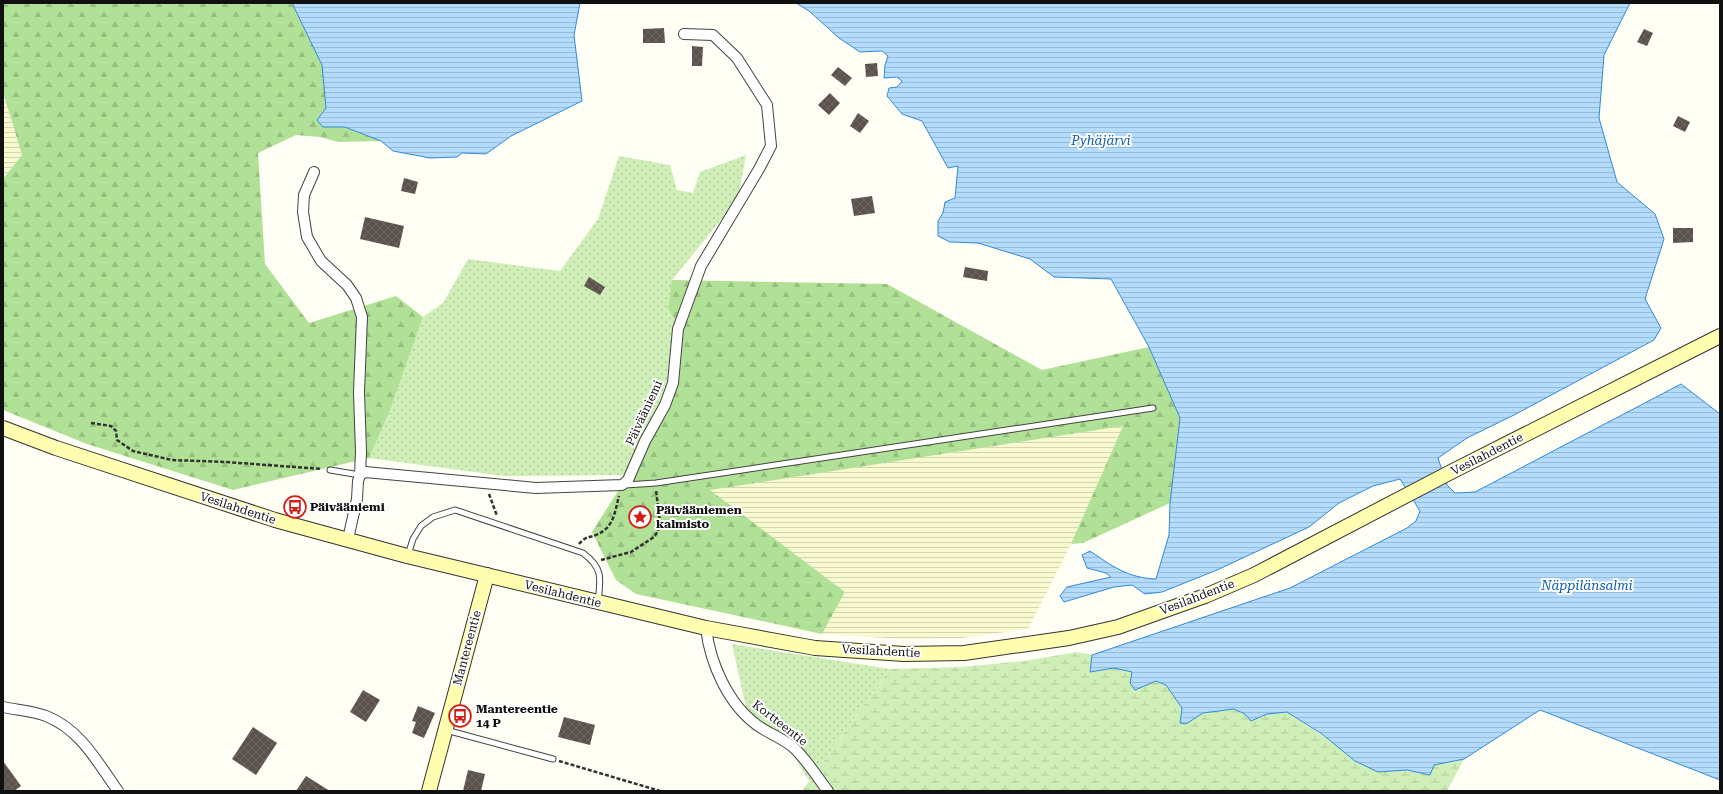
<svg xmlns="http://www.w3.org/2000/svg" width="1723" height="794" font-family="'Roboto Serif',serif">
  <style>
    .farmland { fill: url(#farmland-rules) }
    .grass { fill: url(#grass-dots) }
    .forest { fill: url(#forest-firs) }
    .wetland { fill: url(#wetland-marsh) }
    .water { fill: url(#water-rules); stroke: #3189db }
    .building { fill: url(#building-cross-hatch) }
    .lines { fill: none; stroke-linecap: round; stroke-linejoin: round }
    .lane-casing { stroke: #434343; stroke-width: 7 }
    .street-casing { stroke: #434343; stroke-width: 12 }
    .secondary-casing { stroke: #323232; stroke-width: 16 }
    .path { stroke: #323232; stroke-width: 2.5; stroke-dasharray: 4 2; stroke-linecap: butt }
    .lane { stroke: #fff; stroke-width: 5 }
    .street { stroke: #fff; stroke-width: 10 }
    .secondary { stroke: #fffdaf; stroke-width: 14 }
    .labels { text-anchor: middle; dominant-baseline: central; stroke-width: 4; stroke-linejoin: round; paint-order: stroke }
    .street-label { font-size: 12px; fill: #101010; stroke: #fff }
    .poi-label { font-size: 12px; font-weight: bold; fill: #101010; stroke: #fff; text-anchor: start }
    .water-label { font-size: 13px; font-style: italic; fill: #0a5ab2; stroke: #fff }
  </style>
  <defs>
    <pattern id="farmland-rules" width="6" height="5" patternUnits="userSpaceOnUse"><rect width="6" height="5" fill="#f9f9d0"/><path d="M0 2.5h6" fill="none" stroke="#d4d4b2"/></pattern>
    <pattern id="grass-dots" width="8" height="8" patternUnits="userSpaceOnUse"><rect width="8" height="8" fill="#d0efb8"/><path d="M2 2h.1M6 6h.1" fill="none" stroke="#b2cc9d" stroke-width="1.8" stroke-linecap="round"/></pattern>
    <pattern id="forest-firs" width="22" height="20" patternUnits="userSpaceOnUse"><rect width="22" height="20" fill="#b1e196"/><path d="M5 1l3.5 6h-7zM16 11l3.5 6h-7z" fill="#97c080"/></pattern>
    <pattern id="wetland-marsh" width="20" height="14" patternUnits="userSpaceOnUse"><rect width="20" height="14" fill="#d0efb8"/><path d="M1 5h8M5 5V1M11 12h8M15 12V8" fill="none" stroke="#b2cc9d"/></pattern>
    <pattern id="water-rules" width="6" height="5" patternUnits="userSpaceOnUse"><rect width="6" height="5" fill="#b3dbfc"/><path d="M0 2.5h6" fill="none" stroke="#99bbd7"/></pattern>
    <pattern id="building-cross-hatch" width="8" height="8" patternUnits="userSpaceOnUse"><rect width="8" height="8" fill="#5b534b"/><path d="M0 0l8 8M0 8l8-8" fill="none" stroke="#6d6761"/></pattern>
  </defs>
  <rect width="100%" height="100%" fill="#fffef4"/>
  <g class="farmland">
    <path d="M3,92L22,155L3,179Z"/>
    <path d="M1123,426L1071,544L1028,629L962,638L903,639L822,634L845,592L709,490Z"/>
  </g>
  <g class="grass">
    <path d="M746,155L738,199L672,280L683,332L677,385L667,414L628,475L504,476L369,458L391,408L423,317L443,303L468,259L560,271L598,219L619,156L670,165L677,190L693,193L700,172Z"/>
    <path d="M732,644L890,669L809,781L785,742L751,730Z"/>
  </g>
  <g class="forest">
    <path d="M3,3H292L322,65L326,108L318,119L323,127H345L381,141L338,142L320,137L296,135L258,153L265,264L309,323L396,296L423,317L391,408L369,458L233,490L87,444L3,410V179L22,155L3,92Z"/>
    <path d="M672,280L887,284L1042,370L1149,347L1180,418L1170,503L1083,543L1071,544L1123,426L710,490L845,592L822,634L636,594L616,580L592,532L667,414L676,385L683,332L668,309Z"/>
  </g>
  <path class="wetland" d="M1077,652L1092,655L1091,672L1114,668L1132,672L1156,681L1166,685L1182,708L1180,722L1186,724L1203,713L1234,709L1245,714L1251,721L1267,714L1287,712L1378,772L1407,770L1430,775L1434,765L1464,759L1447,791H802L890,669L961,667L1024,661Z"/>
  <g class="water">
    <path d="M292,3H580L574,35L582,101L511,136L486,154L462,153L457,157L430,158L393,151L381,141L345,127H323L317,120L326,108L322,65Z"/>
    <path d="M796,3H1630L1604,55L1599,118L1617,182L1655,214L1664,239L1645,299L1661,328L1654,340L1514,415L1467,438L1438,458L1447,485L1455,493L1475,492L1681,384L1720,414V780L1540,710L1464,759L1434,765L1430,775L1407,770L1378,772L1355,761L1322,734L1287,712L1267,714L1251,721L1245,714L1234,709L1203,713L1186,724L1180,723L1182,708L1166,685L1156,681L1135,690L1130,683L1132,672L1114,668L1090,672L1092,655L1290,588L1407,528L1416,521L1420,511L1400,479L1373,486L1339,503L1309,527L1217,570L1162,592L1145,594L1132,585L1114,587L1064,602L1060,596L1067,587L1111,577L1106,573L1087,568L1082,555L1090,551C1112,566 1128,578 1156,579L1169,535L1170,503L1180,418L1149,347L1111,279L1054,277L1030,259L978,243L950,242L938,236V221L943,213L945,202L955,198L958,166L948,168L922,121L902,114L887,96L889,88L897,87L902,81L897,77L884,78L885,65L888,56L882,51L860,52L839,38L809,11Z"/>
  </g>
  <g class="building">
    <path d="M664,28L665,43H643V29Z"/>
    <path d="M1644,29L1653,33L1647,46L1637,42Z"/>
    <path d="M692,46L703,47L702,66H692Z"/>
    <path d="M877,63L878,76L866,77L865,64Z"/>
    <path d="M838,67L852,78L845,86L831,75Z"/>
    <path d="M830,93L840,103L829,115L818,105Z"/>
    <path d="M858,113L869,121L860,133L850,126Z"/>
    <path d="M1678,116L1690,122L1685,132L1673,126Z"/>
    <path d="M404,178L418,182L415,194L401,191Z"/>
    <path d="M872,196L875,213L854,216L851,199Z"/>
    <path d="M365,217L404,226L399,248L360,239Z"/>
    <path d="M1673,228H1693V242L1673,243Z"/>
    <path d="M965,267L988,271L987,281L963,277Z"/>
    <path d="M589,277L605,287L600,295L584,286Z"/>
    <path d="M363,690L380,700L366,722L350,712Z"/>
    <path d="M418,706L435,713L424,738L412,733L416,722L412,721Z"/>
    <path d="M564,717L595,725L590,745L558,737Z"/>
    <path d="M253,727L277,743L256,775L232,759Z"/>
    <path d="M3,761L21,786L14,791H3Z"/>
    <path d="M468,770L485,774L481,791H463Z"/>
    <path d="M306,776L330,791H296Z"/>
  </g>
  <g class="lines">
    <g class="lane-casing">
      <g id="lane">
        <path d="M330,470L360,475"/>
        <path d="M625,485L656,483L1153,408"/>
        <path d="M408,555L413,539L421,526L433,517L455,510L583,553C603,568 601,578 598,601"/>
        <path d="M446,730L553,759"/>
      </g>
    </g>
    <g class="street-casing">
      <g id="street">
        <path d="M314,172L304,195L303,212L307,237L321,261L347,285L356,298L362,317L359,392L361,452L360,475"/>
        <path d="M348,539L357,499L358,481L360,475L365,472L536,488L622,485L628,480L645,441L665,405L673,383L678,329L701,266L759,169L771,146L767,105L737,58L713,35L684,34"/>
        <path d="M706,628C710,663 728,704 757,725C769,734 783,738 794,748C807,760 817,777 828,791"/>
        <path d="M3,707C17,710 33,711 46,716C80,729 98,763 118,791"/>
      </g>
    </g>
    <g class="secondary-casing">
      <g id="secondary">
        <path d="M3,428L56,448L275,520L407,556L706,628L815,648L904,654L964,653L1069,638L1118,627L1205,596L1254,575L1451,472L1720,336"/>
        <path d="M429,791L487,575"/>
      </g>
    </g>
    <g class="path">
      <path d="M91,423L111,426L116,431L117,440L133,451L172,460L226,462L322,469"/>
      <path d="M489,494L497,516"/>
      <path d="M579,544C588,534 589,539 598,534C614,527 615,511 619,496"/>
      <path d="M601,560L631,552L654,537L658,531L660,523L656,490"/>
      <path d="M559,761L660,791"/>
    </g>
    <use href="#lane" class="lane"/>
    <use href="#street" class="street"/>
    <use href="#secondary" class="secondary"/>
  </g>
  <defs>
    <g id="bus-ring" transform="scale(1.15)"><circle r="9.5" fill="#fff" stroke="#d11f18" stroke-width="1.5"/><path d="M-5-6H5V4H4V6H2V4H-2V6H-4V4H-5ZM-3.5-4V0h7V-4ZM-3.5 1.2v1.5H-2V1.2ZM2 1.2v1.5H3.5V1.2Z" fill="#d11f18"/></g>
    <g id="sight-ring" transform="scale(1.15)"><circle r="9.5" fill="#fff" stroke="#d11f18" stroke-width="1.5"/><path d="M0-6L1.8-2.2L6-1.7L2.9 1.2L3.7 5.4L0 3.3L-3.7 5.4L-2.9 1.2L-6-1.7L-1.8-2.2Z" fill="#d11f18"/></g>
  </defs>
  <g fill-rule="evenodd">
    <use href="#bus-ring" x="295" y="507"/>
    <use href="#sight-ring" x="640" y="517"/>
    <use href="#bus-ring" x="460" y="716"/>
  </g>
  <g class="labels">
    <g class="street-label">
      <text transform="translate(644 413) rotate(-65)">Päivääniemi</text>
      <text transform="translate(1487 454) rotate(-27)">Vesilahdentie</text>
      <text transform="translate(238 508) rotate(18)">Vesilahdentie</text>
      <text transform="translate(563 594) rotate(14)">Vesilahdentie</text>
      <text transform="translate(1197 597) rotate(-21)">Vesilahdentie</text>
      <text transform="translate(467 648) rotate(-75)">Mantereentie</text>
      <text transform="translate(881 651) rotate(3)">Vesilahdentie</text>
      <text transform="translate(780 723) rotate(38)">Kortteentie</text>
    </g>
    <g class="poi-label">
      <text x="310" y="507">Päivääniemi</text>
      <text x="656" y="510">Päivääniemen<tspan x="656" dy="14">kalmisto</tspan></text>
      <text x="476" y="709">Mantereentie<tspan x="476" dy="14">14 P</tspan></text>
    </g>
    <g class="water-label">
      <text x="1101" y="140">Pyhäjärvi</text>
      <text x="1587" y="585">Näppilänsalmi</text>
    </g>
  </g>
  <rect width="1723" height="794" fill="none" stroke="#101010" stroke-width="8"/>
</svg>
